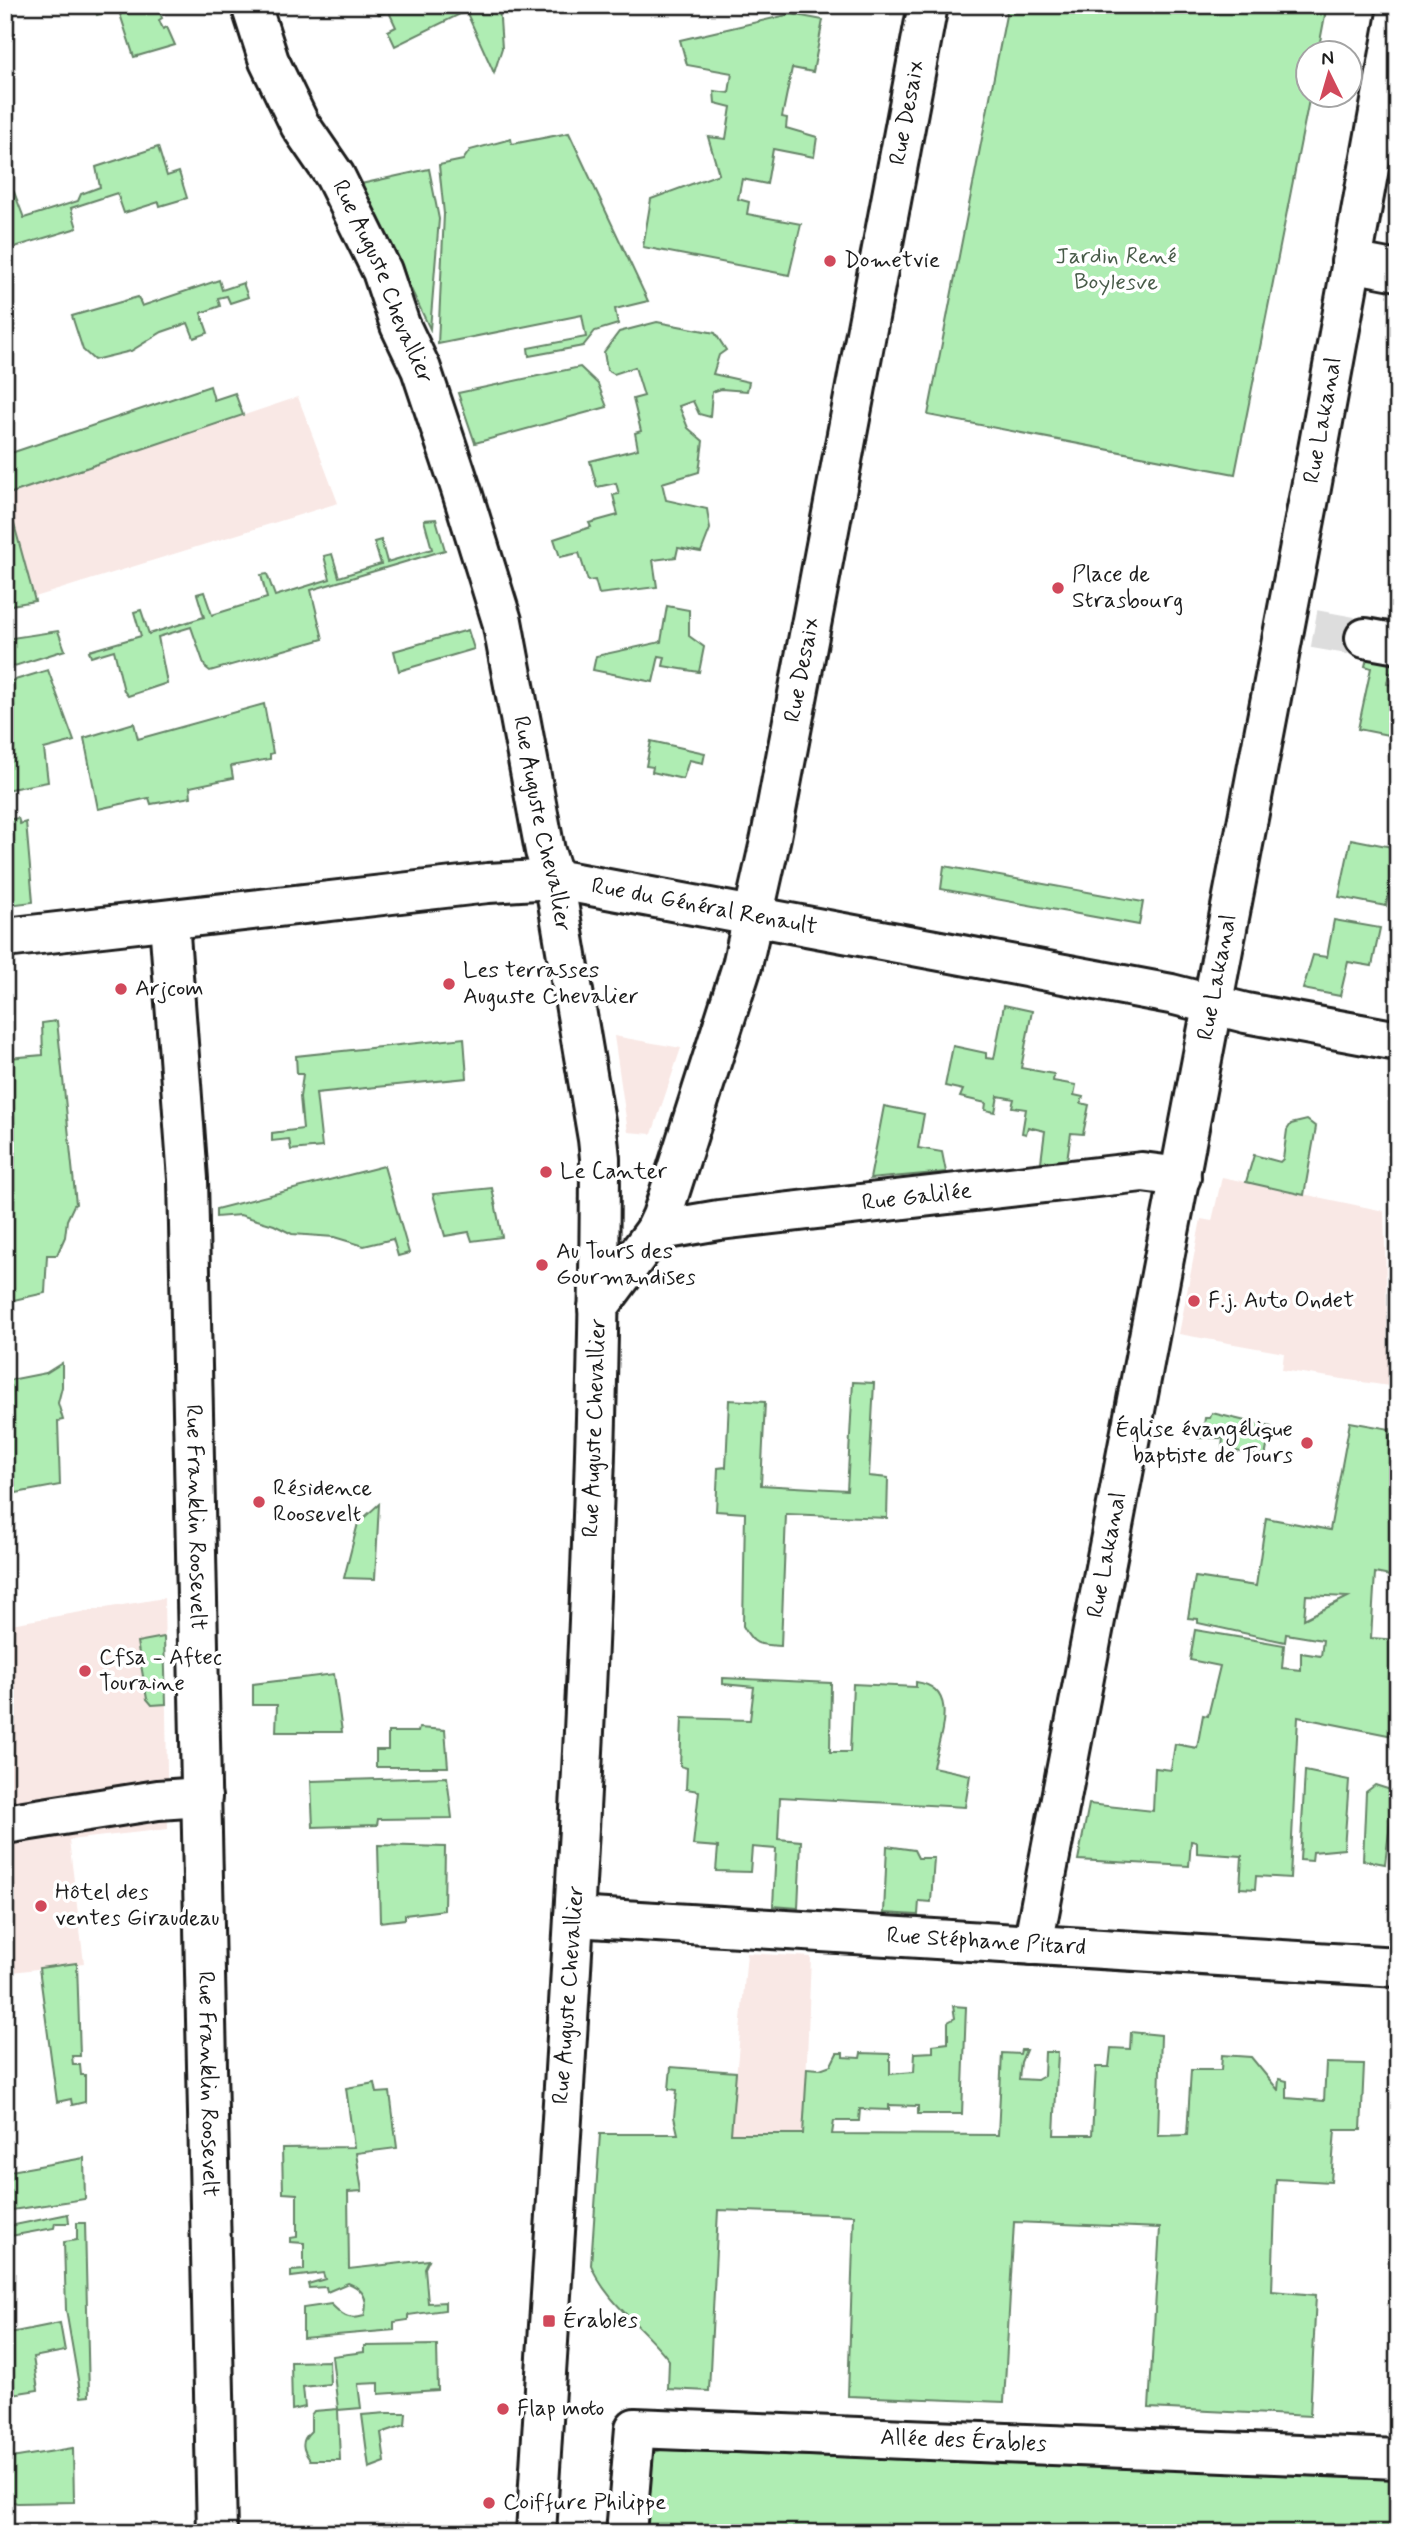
<svg xmlns="http://www.w3.org/2000/svg" width="1403" height="2538" font-family="Mynerve,sans-serif">
  <style>
    .built { fill: #f9e8e5 }
    .green { fill: #afedb3; stroke: #668468; stroke-width: 2; fill-rule: evenodd }
    .lines { fill: none; stroke-linecap: round; stroke-linejoin: round }
    .minor-tunnel { stroke: #ddd; stroke-width: 38; stroke-dasharray: 38 19; stroke-linecap: butt }
    .minor-casing { stroke: #1c1c1c; stroke-width: 44 }
    .minor { stroke: #fff; stroke-width: 38 }
    .poi-dot { fill: #d1495b; stroke: #fff; stroke-width: 2.5 }
    .labels { text-anchor: middle; dominant-baseline: central; stroke-width: 7; stroke-linejoin: round; paint-order: stroke }
    .street-label { font-size: 23px; fill: #1c1c1c; stroke: #fff }
    .park-label { font-size: 23px; fill: #485b49; stroke: #fff }
    .poi-label { font-size: 23px; fill: #1c1c1c; stroke: #fff; text-anchor: start }
  </style>
  <rect width="100%" height="100%" fill="#fff"/>
  <filter id="ink" filterUnits="userSpaceOnUse"><feTurbulence type="fractalNoise" baseFrequency=".0143" numOctaves="2"/><feDisplacementMap in="SourceGraphic" scale="14" xChannelSelector="R" yChannelSelector="G"/><feConvolveMatrix kernelMatrix="1 2 1 2 8 2 1 2 1" color-interpolation-filters="sRGB"/></filter>
  <g filter="url(#ink)">
    <g class="built">
      <path d="M298,397L338,503L35,597L6,495Z"/>
      <path d="M614,1036L681,1048L652,1134L628,1132Z"/>
      <path d="M1222,1177L1384,1211L1389,1386L1282,1370L1284,1353L1179,1334L1201,1219L1212,1221Z"/>
      <path d="M164,1598L168,1829L69,1840L84,1963L5,1973V1625Z"/>
      <path d="M747,1953L811,1957L804,2134H731Z"/>
    </g>
    <g class="green">
      <path d="M94,5H157L162,18L159,20L163,29L167,27L175,45L134,57L118,8L97,15Z"/>
      <path d="M398,5H499L502,48L494,73L466,11L395,46L388,31L396,27L389,12L379,14L377,9Z"/>
      <path d="M1008,5H1327L1318,52H1308L1310,95L1235,474L928,415Z"/>
      <path d="M791,14L823,20L813,72L792,68L782,117L787,118L786,128L817,137L814,157L773,149L767,184L742,179L738,199L749,202L747,214L801,224L789,275L643,247L651,199L719,174L708,137L726,139L731,107L715,103L714,91L729,93L732,73L687,65L680,40Z"/>
      <path d="M569,133L648,301L615,309L618,324L595,331L583,346L529,356L528,348L586,337L582,315L438,344L444,214L439,165L463,160L470,150L511,139L512,144Z"/>
      <path d="M158,147L167,176L179,172L187,198L160,206L159,202L124,213L117,193L71,208L77,228L5,250V195L14,192L24,218L78,201L81,194L100,187L96,167Z"/>
      <path d="M429,169L439,219L430,329L361,184Z"/>
      <path d="M219,280L222,290L243,283L248,297L230,303L227,296L218,298L220,306L201,313L208,333L194,338L188,323L162,332L131,351L94,360L83,350L72,316L138,297L142,306Z"/>
      <path d="M657,322L715,333L726,350L719,355L713,374L749,382L747,391L721,389L712,392L710,417L699,414L693,401L679,406L688,428L703,441L699,472L662,483L666,500L707,509L710,529L701,552L678,548L676,557L653,560L657,587L599,594L595,580L588,581L579,553L560,557L554,539L591,527L589,523L618,515L613,495L619,494L616,483L597,487L590,461L638,449L635,433L641,431L633,399L644,396L635,367L614,374L607,370L604,352L619,332Z"/>
      <path d="M580,367L598,384L607,407L475,443L458,393Z"/>
      <path d="M210,386L214,400L235,393L243,415L6,495L35,601L5,606V455Z"/>
      <path d="M436,519L445,550L311,590L323,639L210,671L205,667L191,627L158,637L167,683L128,696L124,691L114,650L91,657L89,651L141,636L134,612L141,610L149,634L204,617L197,594L204,592L212,615L267,598L261,575L267,574L275,596L330,579L324,556L332,554L339,577L381,564L374,542L381,540L387,562L432,549L424,520Z"/>
      <path d="M667,606L689,610V636L704,647L699,672L663,666L665,657L659,656L653,682L593,670L596,656L661,642Z"/>
      <path d="M468,630L474,649L399,671L394,651Z"/>
      <path d="M58,631L65,650L5,669V639Z"/>
      <path d="M1368,654L1398,660V675L1389,673L1387,684L1397,686L1390,715L1398,717V737L1358,729L1371,668L1365,666Z"/>
      <path d="M48,670L74,741L44,749L48,782L5,790V683Z"/>
      <path d="M264,704L273,753L270,754V759L231,766L233,778L190,787L191,797L151,804L149,798L98,809L84,738L134,723L138,739Z"/>
      <path d="M651,741L705,753L703,763L689,760L683,779L652,772L653,767L646,766Z"/>
      <path d="M18,818L20,824L26,822L33,902L9,905L5,874V820Z"/>
      <path d="M1351,839L1397,848L1386,906L1339,897Z"/>
      <path d="M944,866L1143,902L1139,925L941,889Z"/>
      <path d="M1334,920L1380,928L1372,966L1348,962L1340,996L1303,989L1313,955L1327,957Z"/>
      <path d="M1004,1005L1032,1011L1021,1068L1054,1074L1053,1081L1076,1085L1074,1095L1083,1097L1081,1103L1089,1105L1083,1134L1071,1133L1067,1160L1041,1162L1045,1131L1028,1127L1026,1134L1022,1133L1026,1109L1012,1107L1014,1099L998,1096L995,1112L985,1110L986,1103L960,1097L963,1090L945,1086L953,1046L986,1053V1058L994,1059Z"/>
      <path d="M57,1021L76,1204L74,1205L67,1220L65,1237L57,1255H47L45,1293L5,1302V1072L10,1070L8,1058L43,1055L42,1023Z"/>
      <path d="M464,1038L467,1078L316,1093L322,1147L291,1150L289,1139L272,1141V1133L303,1129L300,1097L303,1074H297L296,1056Z"/>
      <path d="M884,1106L924,1114L918,1148L942,1152L946,1172L870,1179Z"/>
      <path d="M1307,1120L1316,1127L1304,1195L1246,1182L1254,1155L1280,1162L1283,1159L1287,1130L1291,1124Z"/>
      <path d="M384,1166L409,1253L398,1256L393,1239L364,1246L334,1237L292,1234L274,1225L240,1215L216,1217V1209Z"/>
      <path d="M492,1188L502,1237L472,1241L469,1232L445,1236L433,1194Z"/>
      <path d="M62,1363V1387L58,1403L63,1420L58,1421L60,1485L5,1495V1381L46,1373Z"/>
      <path d="M853,1382L874,1383L869,1476L888,1478L887,1518L786,1514L781,1646C759,1645 754,1646 743,1626L745,1513L716,1511L718,1468L726,1467L729,1400L765,1402L761,1485L847,1490Z"/>
      <path d="M1212,1413L1271,1427L1265,1457L1222,1448L1223,1438H1198L1201,1425H1204L1205,1418H1210Z"/>
      <path d="M1350,1422L1390,1429L1392,1497H1398V1599L1395,1577L1375,1573L1371,1638L1398,1640V1677L1394,1696H1398V1737L1298,1717L1290,1878L1256,1876L1255,1889L1240,1888L1242,1856L1197,1853V1842L1191,1841L1189,1866L1078,1860L1089,1804L1153,1811L1155,1768L1171,1770L1175,1744L1197,1748L1203,1715L1208,1716L1220,1666L1190,1660L1195,1630L1284,1645L1282,1668L1301,1670V1653L1321,1656L1323,1640L1286,1634L1285,1642L1198,1623V1619L1188,1618L1195,1577L1256,1586L1266,1518L1330,1530ZM1306,1595L1348,1597L1304,1619Z"/>
      <path d="M379,1504L375,1579L344,1578L358,1523Z"/>
      <path d="M164,1637L166,1704L152,1705L147,1699L137,1642Z"/>
      <path d="M334,1674L342,1732H276L277,1705H253V1684Z"/>
      <path d="M723,1678L831,1683L830,1752H850L853,1684L916,1687V1682C961,1688 939,1737 933,1767L970,1775L965,1807L780,1797L778,1839L801,1841L798,1908L773,1906L776,1849L752,1847L750,1872L716,1871L718,1847L693,1845L699,1791L686,1789L687,1768L680,1766L682,1718L750,1720L754,1687L723,1684Z"/>
      <path d="M419,1728L445,1730L448,1767H376V1750H388V1732H418Z"/>
      <path d="M1305,1771L1349,1780L1344,1849L1313,1852L1312,1861L1300,1860Z"/>
      <path d="M447,1777L452,1818L378,1819L377,1825L313,1827L311,1781Z"/>
      <path d="M1375,1785L1394,1791L1385,1864L1363,1860L1366,1792Z"/>
      <path d="M378,1845L445,1847L444,1910L405,1915V1919L380,1922Z"/>
      <path d="M887,1846L914,1850L918,1858H934L931,1902L919,1901L918,1915L884,1913Z"/>
      <path d="M77,1963L80,2056H72L73,2065H80L81,2075H85V2102L72,2105L71,2099L57,2102L39,1968Z"/>
      <path d="M953,2006L966,2007L962,2114H918V2106L889,2105V2110L860,2109L859,2121H834L832,2134L998,2135L1002,2053L1020,2054L1021,2050H1026L1021,2062L1019,2079L1037,2080L1044,2076L1045,2052H1058L1054,2135H1092L1096,2067H1109L1111,2048L1130,2049L1131,2032L1161,2035L1158,2136L1187,2135L1191,2070H1221L1222,2055L1251,2057L1278,2090L1279,2079L1287,2081V2098L1324,2101L1326,2063L1364,2064L1361,2130H1335L1331,2182L1276,2179L1272,2291L1316,2295L1310,2416L1149,2408L1160,2228L1014,2222L1004,2402L848,2396L854,2215L718,2210L709,2391L668,2389L669,2360C645,2328 606,2303 591,2265L600,2134H678L674,2117L677,2090L669,2089L671,2067L736,2072L731,2134H803L807,2068L820,2069L831,2065L837,2053H843V2057L860,2058L861,2053L890,2054V2074L914,2072L915,2053L933,2052V2045L948,2043V2022L955,2018Z"/>
      <path d="M375,2083L377,2093L390,2092L397,2148L356,2153L362,2191L348,2192L349,2269L429,2260L425,2268L428,2303L445,2302V2310L408,2315V2320L394,2322V2330L303,2338V2308L331,2304C342,2315 348,2321 364,2316C369,2300 364,2289 348,2283L327,2292L326,2287L309,2288L308,2284L325,2279L323,2273L291,2277V2271L304,2270V2243L290,2242V2238L297,2237V2194L283,2193L282,2148L354,2147L346,2088Z"/>
      <path d="M84,2158L85,2199L5,2211V2172Z"/>
      <path d="M68,2214L69,2223H55L54,2228L5,2237V2227Z"/>
      <path d="M77,2223H85L89,2396L81,2397L66,2310L64,2242L77,2240Z"/>
      <path d="M60,2323L65,2351L33,2357L38,2390L5,2395V2334Z"/>
      <path d="M437,2345L438,2390L379,2394V2383L358,2384L361,2408L338,2410L340,2460H310C302,2449 300,2441 311,2431V2415L314,2411L338,2409L332,2356L364,2352V2346Z"/>
      <path d="M329,2361L330,2384L303,2387L305,2407L292,2410L291,2362Z"/>
      <path d="M387,2413H406L405,2425L381,2433L385,2462L369,2468L362,2415Z"/>
      <path d="M73,2448L74,2502L17,2503L10,2501L5,2489V2459Z"/>
      <path d="M662,2450L1398,2479V2533H643L649,2456L654,2452Z"/>
    </g>
    <g class="lines">
      <path class="minor-tunnel" d="M1314,629L1365,638"/>
      <g class="minor-casing">
        <g id="minor">
          <path id="s1" d="M251,5L269,61L300,125L335,176L382,271L400,325L421,369L461,489L502,621L545,851L554,879L598,1139L600,1158C599,1617 564,2075 536,2533"/>
          <path d="M1351,262L1398,271"/>
          <path d="M1365,638L1398,644"/>
          <path id="s2" d="M169,921L188,1179L217,2533"/>
          <path id="s3" d="M5,938L488,883L554,879L1171,994L1246,1013L1398,1041"/>
          <path id="s4" d="M655,1231L719,1220L1142,1172L1181,1177"/>
          <path id="s5" d="M598,1308L655,1231L662,1216L742,966L771,837L928,5"/>
          <path d="M5,1824L158,1800L202,1797"/>
          <path id="s6" d="M574,1917L1398,1967"/>
          <path id="s7" d="M1033,1945L1311,488L1398,8"/>
          <path id="s8" d="M626,2533L635,2428L1398,2459"/>
        </g>
      </g>
      <use href="#minor" class="minor"/>
    </g>
  </g>
  <g class="poi-dot">
    <circle cx="830" cy="261" r="7"/>
    <circle cx="1058" cy="588" r="7"/>
    <circle cx="449" cy="984" r="7"/>
    <circle cx="121" cy="989" r="7"/>
    <circle cx="546" cy="1172" r="7"/>
    <circle cx="542" cy="1265" r="7"/>
    <circle cx="1194" cy="1301" r="7"/>
    <circle cx="1307" cy="1443" r="7"/>
    <circle cx="259" cy="1502" r="7"/>
    <circle cx="85" cy="1671" r="7"/>
    <circle cx="41" cy="1906" r="7"/>
    <rect x="542" y="2314" width="14" height="14" rx="3.5"/>
    <circle cx="503" cy="2409" r="7"/>
    <circle cx="489" cy="2503" r="7"/>
  </g>
  <g class="labels">
    <g class="street-label">
      <text stroke="none"><textPath href="#s5" startOffset="1244">Rue Desaix</textPath></text>
      <text stroke="none"><textPath href="#s1" startOffset="308">Rue Auguste Chevallier</textPath></text>
      <text stroke="none"><textPath href="#s7" startOffset="1552">Rue Lakanal</textPath></text>
      <text stroke="none"><textPath href="#s5" startOffset="677">Rue Desaix</textPath></text>
      <text stroke="none"><textPath href="#s1" startOffset="875">Rue Auguste Chevallier</textPath></text>
      <text stroke="none"><textPath href="#s3" startOffset="705">Rue du Général Renault</textPath></text>
      <text stroke="none"><textPath href="#s7" startOffset="985">Rue Lakanal</textPath></text>
      <text stroke="none"><textPath href="#s4" startOffset="264">Rue Galilée</textPath></text>
      <text transform="translate(595 1428) rotate(-88)">Rue Auguste Chevallier</text>
      <text stroke="none"><textPath href="#s2" startOffset="597">Rue Franklin Roosevelt</textPath></text>
      <text stroke="none"><textPath href="#s7" startOffset="397">Rue Lakanal</textPath></text>
      <text stroke="none"><textPath href="#s6" startOffset="413">Rue Stéphane Pitard</textPath></text>
      <text transform="translate(569 1995) rotate(-86)">Rue Auguste Chevallier</text>
      <text stroke="none"><textPath href="#s2" startOffset="1164">Rue Franklin Roosevelt</textPath></text>
      <text stroke="none"><textPath href="#s8" startOffset="434">Allée des Érables</textPath></text>
    </g>
    <g class="park-label">
      <text x="1116" y="257">Jardin René<tspan x="1116" dy="26">Boylesve</tspan></text>
    </g>
    <g class="poi-label">
      <text x="844" y="261">Dometvie</text>
      <text x="1072" y="575">Place de<tspan x="1072" dy="26">Strasbourg</tspan></text>
      <text x="463" y="971">Les terrasses<tspan x="463" dy="26">Auguste Chevalier</tspan></text>
      <text x="135" y="989">Arjcom</text>
      <text x="560" y="1172">Le Canter</text>
      <text x="556" y="1252">Au Tours des<tspan x="556" dy="26">Gourmandises</tspan></text>
      <text x="1208" y="1301">F.j. Auto Ondet</text>
      <text x="1293" y="1430" text-anchor="end">Église évangélique<tspan x="1293" dy="26">baptiste de Tours</tspan></text>
      <text x="273" y="1489">Résidence<tspan x="273" dy="26">Roosevelt</tspan></text>
      <text x="99" y="1658">Cfsa - Aftec<tspan x="99" dy="26">Touraine</tspan></text>
      <text x="55" y="1893">Hôtel des<tspan x="55" dy="26">ventes Giraudeau</tspan></text>
      <text x="563" y="2321">Érables</text>
      <text x="517" y="2409">Flap moto</text>
      <text x="503" y="2503">Coiffure Philippe</text>
    </g>
  </g>
  <rect width="1403" height="2538" fill="none" stroke="#fff" stroke-width="28"/>
  <rect x="14" y="14" width="1375" height="2510" fill="none" stroke="#1c1c1c" stroke-width="2.5" filter="url(#ink)"/>
  <g transform="translate(1329 74) rotate(355)"><circle r="33" fill="#ffffff" stroke="#a4a4a4" stroke-width="2"/>
  <path d="M0-5L12 26L0 18L-12 26Z" fill="#d1495b"/>
  <text y="-10" font-size="19" font-weight="bold" text-anchor="middle" fill="#1c1c1c">N</text>
  </g>
</svg>
